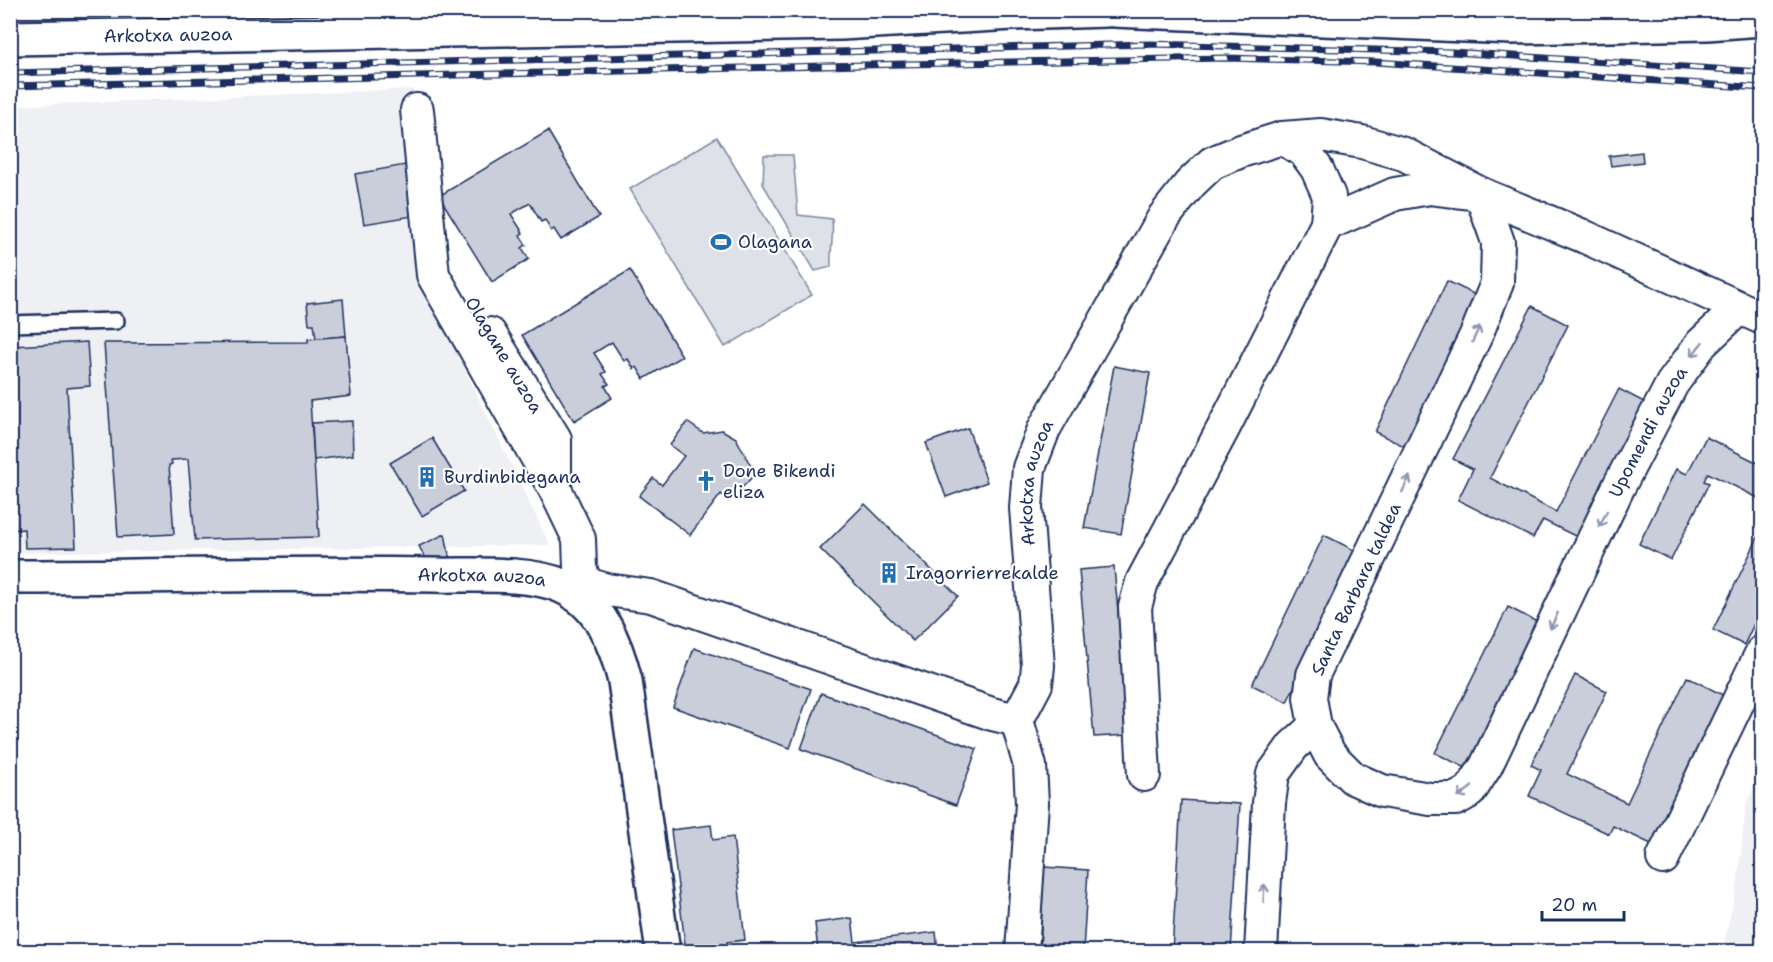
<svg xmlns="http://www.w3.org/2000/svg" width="1773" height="962" font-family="'Shantell Sans',sans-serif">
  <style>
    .built { fill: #eff0f4 }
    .green { fill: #dee1e7; stroke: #7c88a2; stroke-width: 1.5 }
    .building { fill: #caceda; stroke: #1b2f5e; stroke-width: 1.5 }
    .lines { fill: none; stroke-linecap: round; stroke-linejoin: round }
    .lane-casing { stroke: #1b2f5e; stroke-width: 20 }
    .street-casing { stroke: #1b2f5e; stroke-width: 36 }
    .secondary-casing { stroke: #1b2f5e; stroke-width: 38 }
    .lane { stroke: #fff; stroke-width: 15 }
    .street { stroke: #fff; stroke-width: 32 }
    .secondary { stroke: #fff; stroke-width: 33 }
    .rail-casing { stroke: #1b2f5e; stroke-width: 7 }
    .rail { stroke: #fff; stroke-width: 4.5; stroke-dasharray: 14; stroke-linecap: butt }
    .oneway { stroke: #8d97ae }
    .labels { text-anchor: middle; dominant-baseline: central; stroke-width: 4.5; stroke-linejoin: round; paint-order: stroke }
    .street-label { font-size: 18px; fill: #1b2f5e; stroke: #fff }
    .poi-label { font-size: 18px; fill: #1b2f5e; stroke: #fff; text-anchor: start }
  </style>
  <rect width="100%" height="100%" fill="#fff"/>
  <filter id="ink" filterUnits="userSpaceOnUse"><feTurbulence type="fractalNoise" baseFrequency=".0167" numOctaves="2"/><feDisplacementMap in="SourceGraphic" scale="12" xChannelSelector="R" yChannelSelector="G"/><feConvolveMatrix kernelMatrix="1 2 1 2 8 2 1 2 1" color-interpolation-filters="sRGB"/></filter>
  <g filter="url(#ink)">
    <g class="built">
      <path d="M413,89L415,268L550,545L11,553L10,106Z"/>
      <path d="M1762,768V951L1722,952L1738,880L1746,805Z"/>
    </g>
    <g class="green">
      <path d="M717,137L812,295L725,347L630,189Z"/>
      <path d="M764,155H793L798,215L832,219C834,236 830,250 831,267L815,271L763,184Z"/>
    </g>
    <g class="building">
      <path d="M548,131L599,217L561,240L554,229L551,231L545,220L541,222L530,203L511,214L523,233L520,235L526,245L522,248L529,259L492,282L439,196Z"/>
      <path d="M1642,152L1643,162L1611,166L1609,156Z"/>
      <path d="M405,165L413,216L364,224L355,174Z"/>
      <path d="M630,270L682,356L644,379L637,367L634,369L628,359L624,361L612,342L594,353L606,372L602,374L609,384L605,386L612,398L574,421L522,335Z"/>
      <path d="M1447,281L1480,297L1408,448L1375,432Z"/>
      <path d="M343,299L346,336L316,339L314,324H309L307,303Z"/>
      <path d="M1532,306L1568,325L1490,478L1556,512L1619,389L1646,403L1577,537L1543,520L1533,538L1458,500L1473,469L1453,459Z"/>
      <path d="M346,336L351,396L310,401L319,537L195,540L188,459L171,460L172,464L169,465L174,534L118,537L104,343L308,342V339Z"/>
      <path d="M87,342L90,386L67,388L76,547L25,548L24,529L10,530V380H15L12,346Z"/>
      <path d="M1114,366L1150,373L1121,534L1084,528Z"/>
      <path d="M352,421L353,455L314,460L312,423Z"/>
      <path d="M687,422L703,433L722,430L736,438L755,474L730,501L721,494L690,535L639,496L653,478L662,485L684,456L670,445Z"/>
      <path d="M968,428L987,482L946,497L926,443Z"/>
      <path d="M1706,437L1762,465V500L1708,473L1704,481L1709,483L1671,560L1639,544L1676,469L1687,474Z"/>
      <path d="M432,438L464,491L422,516L390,463Z"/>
      <path d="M865,504L958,596L913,641L820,549Z"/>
      <path d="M1762,529V607L1744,645L1713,630Z"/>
      <path d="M445,534L450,559L426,560L419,546Z"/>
      <path d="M1324,535L1358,552L1287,702L1252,685Z"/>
      <path d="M1114,567L1129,735L1094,737L1079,570Z"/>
      <path d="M1508,607L1543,625L1470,770L1435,753Z"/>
      <path d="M694,648L811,689L790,748L673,707Z"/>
      <path d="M1575,675L1607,691L1567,774L1627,803L1687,677L1723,695L1651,844L1613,826L1609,834L1529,796L1541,770L1531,765Z"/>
      <path d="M821,693L977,749L956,805L801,749Z"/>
      <path d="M1181,800L1240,804L1231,952H1172Z"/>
      <path d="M711,825L713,840L733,837L745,940L727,942L728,952H686L671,830Z"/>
      <path d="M1044,867L1088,870L1083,951L1040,949Z"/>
      <path d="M852,918L855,942L936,932L938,952H818L815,923Z"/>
    </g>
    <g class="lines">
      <g class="lane-casing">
        <path id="lane" d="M10,324L116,321"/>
      </g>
      <g class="street-casing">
        <g id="street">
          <path d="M417,110L433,275L555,489L579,539L580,568L586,584"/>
          <path d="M1282,138L1304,151L1317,169L1329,196L1327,224"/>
          <path d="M490,334L555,439V488"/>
          <path d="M577,596L586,584L607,590L651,596L992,714L1017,720"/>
          <path id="s1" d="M1144,775L1135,607L1142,582L1224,427L1327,224L1395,194L1430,188L1481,194L1498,242L1497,283L1477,333L1313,675L1310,698L1315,726L1330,755L1353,778L1382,791L1430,799H1456L1470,791L1486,766L1619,486L1672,384L1701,344L1739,308"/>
          <path d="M1663,858L1762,652"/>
          <path id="s2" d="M1022,952L1032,803L1030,766L1017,720L1036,684L1038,666L1026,508L1029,468L1044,429L1164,217L1190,184L1212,163L1241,151L1282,138L1321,135L1362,142L1404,154L1481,194L1583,236L1762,318"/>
          <path d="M1261,952L1269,803L1273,774L1293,746L1315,726"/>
        </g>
      </g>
      <g class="secondary-casing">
        <g id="secondary">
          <path d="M1114,10L1512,27L1707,23L1762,19"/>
          <path id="s3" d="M10,38L841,23L1013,13L1107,10"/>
          <path id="s4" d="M10,577C151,577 292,572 432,575C470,576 527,571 562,586C600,603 616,644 625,681L663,952"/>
        </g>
      </g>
      <use href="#lane" class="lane"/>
      <use href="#street" class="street"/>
      <use href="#secondary" class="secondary"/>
      <g class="rail-casing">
        <g id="rail">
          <path d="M10,73L1150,44L1452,52L1762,72"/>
          <path d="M10,86L904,64L1227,58L1376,62L1762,88"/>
        </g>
      </g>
      <use href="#rail" class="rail"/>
    </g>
    <defs><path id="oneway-shaft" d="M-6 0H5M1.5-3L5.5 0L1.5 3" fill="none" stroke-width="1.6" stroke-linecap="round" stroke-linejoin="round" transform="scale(1.5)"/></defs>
    <g class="oneway">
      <use href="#oneway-shaft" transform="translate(1476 334) rotate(-66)"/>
      <use href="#oneway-shaft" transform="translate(1697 349) rotate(128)"/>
      <use href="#oneway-shaft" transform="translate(1406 484) rotate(-65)"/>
      <use href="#oneway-shaft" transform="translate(1603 519) rotate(116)"/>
      <use href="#oneway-shaft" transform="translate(1554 621) rotate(115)"/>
      <use href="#oneway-shaft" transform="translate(1465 792) rotate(142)"/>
      <use href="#oneway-shaft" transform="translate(1264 893) rotate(-87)"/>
    </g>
  </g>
  <defs>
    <g id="stadium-bare" transform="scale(1.62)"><path d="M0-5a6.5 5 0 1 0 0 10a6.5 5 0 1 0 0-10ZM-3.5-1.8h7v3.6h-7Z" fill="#1f6fb2" stroke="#fff" stroke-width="2.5" paint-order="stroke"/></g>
    <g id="building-bare" transform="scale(1.62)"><path d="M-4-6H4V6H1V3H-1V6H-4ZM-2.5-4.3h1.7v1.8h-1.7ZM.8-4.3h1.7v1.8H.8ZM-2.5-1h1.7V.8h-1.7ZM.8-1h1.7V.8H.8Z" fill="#1f6fb2" stroke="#fff" stroke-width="2.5" paint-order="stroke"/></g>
    <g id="church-bare" transform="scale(1.62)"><path d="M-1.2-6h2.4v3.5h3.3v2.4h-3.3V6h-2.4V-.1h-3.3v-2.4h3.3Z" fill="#1f6fb2" stroke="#fff" stroke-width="2.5" paint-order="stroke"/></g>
  </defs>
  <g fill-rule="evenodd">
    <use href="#stadium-bare" x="721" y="242"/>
    <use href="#building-bare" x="427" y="477"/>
    <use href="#church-bare" x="706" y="481"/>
    <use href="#building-bare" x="889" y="573"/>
  </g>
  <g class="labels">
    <g class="street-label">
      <text stroke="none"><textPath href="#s3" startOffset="158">Arkotxa auzoa</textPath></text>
      <text transform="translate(504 355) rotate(59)">Olagane auzoa</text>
      <text stroke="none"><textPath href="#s1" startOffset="1924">Upomendi auzoa</textPath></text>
      <text stroke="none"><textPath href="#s2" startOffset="478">Arkotxa auzoa</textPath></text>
      <text stroke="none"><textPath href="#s4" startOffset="472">Arkotxa auzoa</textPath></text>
      <text transform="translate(1356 589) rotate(-65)">Santa Barbara taldea</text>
    </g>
    <g class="poi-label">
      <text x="738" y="242">Olagana</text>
      <text x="723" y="471">Done Bikendi<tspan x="723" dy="21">eliza</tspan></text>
      <text x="444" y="477">Burdinbidegana</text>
      <text x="906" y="573">Iragorrierrekalde</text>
    </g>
  </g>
  <rect width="1773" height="962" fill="none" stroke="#fff" stroke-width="36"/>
  <rect x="18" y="18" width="1737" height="926" fill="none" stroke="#1b2f5e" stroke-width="2" filter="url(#ink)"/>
  <path d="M1542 911v9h82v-9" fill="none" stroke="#1b2f5e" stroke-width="3"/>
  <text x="1551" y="911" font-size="18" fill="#1b2f5e" stroke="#ffffff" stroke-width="4.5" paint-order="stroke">20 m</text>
</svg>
